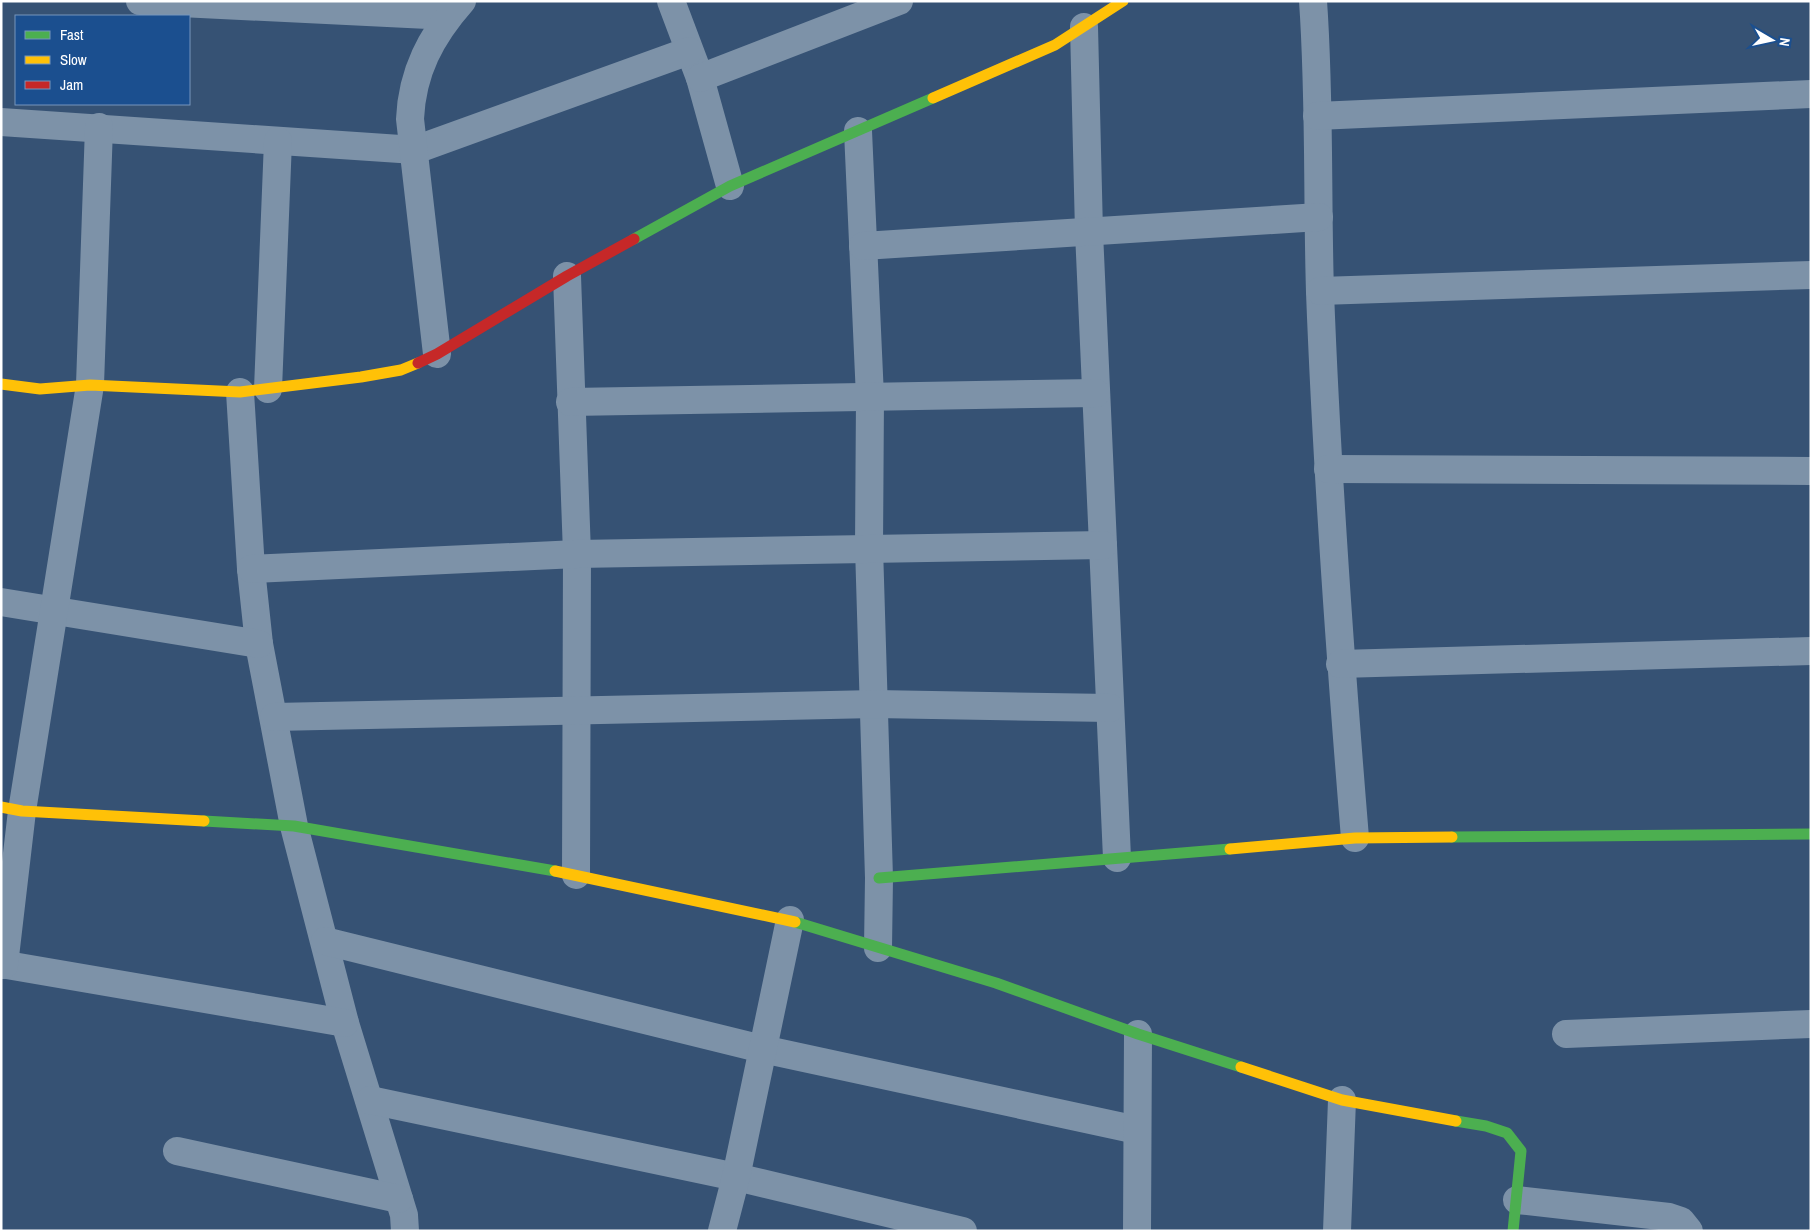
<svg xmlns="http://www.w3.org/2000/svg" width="1812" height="1232" font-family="'Archivo Narrow',sans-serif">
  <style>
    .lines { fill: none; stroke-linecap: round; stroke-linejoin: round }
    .street { stroke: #7d92a8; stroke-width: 28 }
    .fast { stroke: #4caf50; stroke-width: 11 }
    .slow { stroke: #ffc107; stroke-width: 11 }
    .jam { stroke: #c62828; stroke-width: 11 }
  </style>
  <rect width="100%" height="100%" fill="#365274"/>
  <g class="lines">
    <g class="street">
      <path d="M140,1L449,16"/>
      <path d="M671,1L700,78L730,186"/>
      <path d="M1313,1C1320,98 1317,195 1320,292C1327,474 1340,656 1355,838"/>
      <path d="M1084,27L1089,232L1117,858"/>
      <path d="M700,78L899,1"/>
      <path d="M1317,116L1811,94"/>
      <path d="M1,122L415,150L689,51"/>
      <path d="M858,131L870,397L869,547L879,878L878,948"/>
      <path d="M863,246L1319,217"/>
      <path d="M567,276L577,554L576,875"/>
      <path d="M1320,291L1811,275"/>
      <path d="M437,354L410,119C412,72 431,36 462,1"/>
      <path d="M268,389L278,141"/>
      <path d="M240,392L251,569L259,644L294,826L345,1023L404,1215L405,1231"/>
      <path d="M570,402L1096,393"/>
      <path d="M1328,469L1811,471"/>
      <path d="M251,569L577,554L1103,545"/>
      <path d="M1,602L259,644"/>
      <path d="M1340,664L1811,651"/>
      <path d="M274,717L875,704L1110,708"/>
      <path d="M325,941L762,1049L1137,1130"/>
      <path d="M1,964L345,1023"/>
      <path d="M4,965L22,811L90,385L99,127"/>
      <path d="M1566,1034L1811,1024"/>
      <path d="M370,1100L736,1177L963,1231"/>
      <path d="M177,1151L399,1199"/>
      <path d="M1517,1200L1669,1217L1681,1221L1689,1231"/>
      <path d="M722,1231L736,1177L790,920"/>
      <path d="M1137,1231L1138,1034"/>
      <path d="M1337,1231L1342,1100"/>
    </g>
    <g class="fast">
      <path d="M634,239L730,186L933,98"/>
      <path d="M204,821L294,826L555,871"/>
      <path d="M1452,837L1811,834"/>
      <path d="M879,878L1230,849"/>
      <path d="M795,922L996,983L1138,1034L1241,1067"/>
      <path d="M1456,1121L1486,1126L1507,1133L1521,1151L1513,1231"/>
    </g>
    <g class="slow">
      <path d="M933,98L1055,45L1123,1"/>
      <path d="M1,384L40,389L90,385L240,392L361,377L401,370L418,363"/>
      <path d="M1,807L22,811L204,821"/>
      <path d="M1230,849L1355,838L1452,837"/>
      <path d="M555,871L795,922"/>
      <path d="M1241,1067L1342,1100L1456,1121"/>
    </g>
    <path class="jam" d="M418,363L437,354L567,276L634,239"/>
  </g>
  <rect width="1812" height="1232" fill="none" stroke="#ffffff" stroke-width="5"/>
  <rect x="15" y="15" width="175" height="90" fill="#1b4f8f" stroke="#7695bc"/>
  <rect x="25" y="31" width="25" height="8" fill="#4caf50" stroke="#7695bc"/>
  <text x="60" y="40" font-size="15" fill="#ffffff">Fast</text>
  <rect x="25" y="56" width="25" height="8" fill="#ffc107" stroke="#7695bc"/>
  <text x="60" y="65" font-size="15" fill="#ffffff">Slow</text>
  <rect x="25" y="81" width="25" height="8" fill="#c62828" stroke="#7695bc"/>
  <text x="60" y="90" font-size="15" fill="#ffffff">Jam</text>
  <g transform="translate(1772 40) rotate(99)" stroke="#1b4f8f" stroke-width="4" paint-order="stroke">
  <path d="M0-4L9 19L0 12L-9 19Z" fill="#ffffff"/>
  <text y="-8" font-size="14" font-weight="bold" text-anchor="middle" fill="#ffffff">N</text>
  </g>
</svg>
